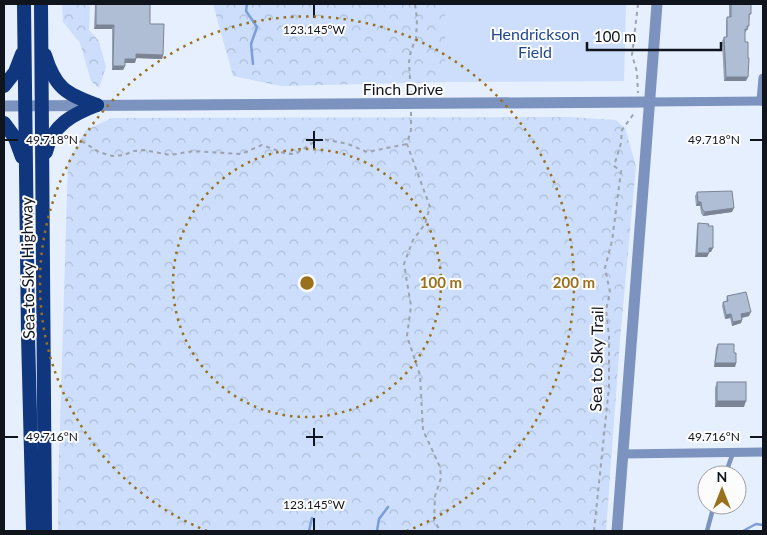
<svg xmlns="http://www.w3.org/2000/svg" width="767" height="535" font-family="Lato,sans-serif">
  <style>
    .forest { fill: url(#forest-crowns) }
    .park { fill: #ccdefb }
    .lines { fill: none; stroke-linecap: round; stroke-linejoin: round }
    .stream { stroke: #7b9dd9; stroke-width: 2.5 }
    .path { stroke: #9da4b1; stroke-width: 2; stroke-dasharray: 4 4; stroke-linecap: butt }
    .service { stroke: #7b93be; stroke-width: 4.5 }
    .minor { stroke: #7b93be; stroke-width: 9 }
    .tertiary { stroke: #7b93be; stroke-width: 11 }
    .trunk { stroke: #10367e; stroke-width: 14 }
    .wall { fill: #96a3b7 }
    .shaded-wall { fill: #7a8495 }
    .building { fill: #afbdd5; stroke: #7a8495 }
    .ticks { fill: none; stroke: #10151d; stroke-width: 2 }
    .ring { fill: none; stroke: #99711d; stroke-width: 2.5; stroke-dasharray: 2.5 5 }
    .labels { text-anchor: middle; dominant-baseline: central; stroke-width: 4; stroke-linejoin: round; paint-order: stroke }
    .park-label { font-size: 16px; fill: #21488f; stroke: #fcfcfc }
    .street-label { font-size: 16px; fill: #10151d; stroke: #fcfcfc }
    .ticks-label { font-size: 12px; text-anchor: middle; fill: #10151d; stroke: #fcfcfc; stroke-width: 4; stroke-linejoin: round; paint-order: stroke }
    .centre { fill: #99711d; stroke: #fcfcfc; stroke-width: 2.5 }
    .ring-label { font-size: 15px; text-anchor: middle; font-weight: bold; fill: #99711d; stroke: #fcfcfc; stroke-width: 4; stroke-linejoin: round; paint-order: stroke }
  </style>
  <defs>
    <pattern id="forest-crowns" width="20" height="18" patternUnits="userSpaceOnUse" patternTransform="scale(1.25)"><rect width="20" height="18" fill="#ccdefb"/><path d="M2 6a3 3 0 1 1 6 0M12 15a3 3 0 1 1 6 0" fill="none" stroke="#aebed7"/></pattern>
  </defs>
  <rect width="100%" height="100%" fill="#e6effe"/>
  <g class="forest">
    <path d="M62,4H90L89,30L99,41L106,67L99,88L91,81L80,43L63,22Z"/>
    <path d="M213,4H445V82L281,86L233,76Z"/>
    <path d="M568,117L616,120L625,128L636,166L620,340L606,531H58V492L68,161L86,130L112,118Z"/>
  </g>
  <path class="park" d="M445,4H626L624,81L445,82Z"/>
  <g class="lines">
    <g class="stream">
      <path d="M247,4L246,11L257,27L251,44L253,64"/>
      <path d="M309,531L312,518"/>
      <path d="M377,531L379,519L388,507"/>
      <path d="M743,531L756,524L763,525"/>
    </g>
    <g class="path">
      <path d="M638,4L632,55L637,72L638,93"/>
      <path d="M411,95L409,62L411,50L416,39L417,19L415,4"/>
      <path d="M411,112V130L407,144L430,207L425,224L413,240L404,264L411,306L407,336L420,375L423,430L440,467L441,478L435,496L434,520L440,531"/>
      <path d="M67,135L80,140L99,152L112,156L124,155L134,151L144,150L170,155L194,151L241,154L262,145L284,153L291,154L297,153L314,142L322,139L348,144L367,152L407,144"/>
      <path d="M594,531L609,387V336L606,310L610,292L605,268L612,241L621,171L614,166L621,143L622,130L635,112"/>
    </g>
    <g class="service">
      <path d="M725,475L733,453"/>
      <path d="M707,531L714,505"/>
    </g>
    <g class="minor">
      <path d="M761,101L763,78"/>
      <path d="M650,102L763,101"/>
      <path d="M623,454L763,452"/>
    </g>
    <g class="tertiary">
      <path d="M4,106L650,102"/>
      <path d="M617,531L657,4"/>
    </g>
    <g class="trunk">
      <path d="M24,4L28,335L33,531"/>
      <path d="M41,4L45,531"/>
      <path d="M45,55C55,88 66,94 97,105"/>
      <path d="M4,86L15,72L22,54"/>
      <path d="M4,123L15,138L22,157"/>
      <path d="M46,152C52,125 73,114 97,105"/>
    </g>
  </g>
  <g class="wall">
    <path d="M95,4H150V24L163,55L162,59L136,58L135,63H125V66L123,70H112V29H94Z"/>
    <path d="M729,4H751L748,30H747L745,33L746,81H724L722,41L724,37H726V21L727,17H729Z"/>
    <path d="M697,192L732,212L703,216L701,213L700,206H696L695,196Z"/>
    <path d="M698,223L711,252H709L707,257H695L697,227Z"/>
    <path d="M727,296L749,316L742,318V320L741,323L732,326L730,318L725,319L722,306L723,302H726Z"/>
    <path d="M718,344L734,353L736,363L735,367H714L716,348Z"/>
    <path d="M717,382L744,407H715V388Z"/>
  </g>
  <g class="shaded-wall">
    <path d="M96,25H114L112,29H94Z"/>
    <path d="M136,54L163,55L162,59L135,58Z"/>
    <path d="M125,59H136L135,63H124Z"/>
    <path d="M113,66H125L123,70H112Z"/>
    <path d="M726,77H748L746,81H724Z"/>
    <path d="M698,202H701L700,206H696Z"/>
    <path d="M734,208L732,212L703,216L705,212Z"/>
    <path d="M709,248H713L711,252H707Z"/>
    <path d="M697,253H709L707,257H695Z"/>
    <path d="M751,312L749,316L740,318L741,314Z"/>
    <path d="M731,314L730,318L725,319L726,315Z"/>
    <path d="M742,320L741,323L732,326L733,322Z"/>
    <path d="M715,363H736L735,367H714Z"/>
    <path d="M717,401H746L744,407H715Z"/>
  </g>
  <g class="building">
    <path d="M96,4H150V24H164L163,55L136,54V59H125V66H113L114,25H96Z"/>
    <path d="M731,4H751V14H749V26H747V29H745V42H748V58H749L748,77H726L724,37H727V17H731Z"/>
    <path d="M732,191L734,208L705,212L702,209L701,202H698L697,192Z"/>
    <path d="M698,223L709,224L708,226H713V248H709V253H697Z"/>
    <path d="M746,292L751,312L741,314L742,320L733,322L731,314L726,315L723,302L728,301L727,296Z"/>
    <path d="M718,344H734V353H736V363H715Z"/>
    <rect x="717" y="382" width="29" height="19"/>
  </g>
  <path class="ticks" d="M314,5V18M314,131V149M5,140H18M306,140H323M750,140H762M314,428V446M5,437H18M306,437H323M750,437H762M314,518V530"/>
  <g class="ring">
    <circle cx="307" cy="283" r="134"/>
    <path d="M207 531A267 267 0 1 1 407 531"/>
  </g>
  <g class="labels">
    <g class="park-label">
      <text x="535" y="33">Hendrickson<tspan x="535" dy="18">Field</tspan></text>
    </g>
    <g class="street-label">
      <text x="403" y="88">Finch Drive</text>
      <text transform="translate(27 268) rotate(-91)">Sea-to-Sky Highway</text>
      <text transform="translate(596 359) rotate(-89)">Sea to Sky Trail</text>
    </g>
  </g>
  <g class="ticks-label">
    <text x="314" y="34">123.145°W</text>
    <text x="52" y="144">49.718°N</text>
    <text x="714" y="144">49.718°N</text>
    <text x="52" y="441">49.716°N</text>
    <text x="714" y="441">49.716°N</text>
    <text x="314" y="509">123.145°W</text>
  </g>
  <circle cx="307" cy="283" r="8" class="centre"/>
  <g class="ring-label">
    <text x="441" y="288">100 m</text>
    <text x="574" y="288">200 m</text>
  </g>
  <rect width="767" height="535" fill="none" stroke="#10151d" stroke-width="10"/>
  <g transform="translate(722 490)"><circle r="24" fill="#fcfcfc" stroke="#9ea0a3"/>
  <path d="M0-4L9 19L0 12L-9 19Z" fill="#99711d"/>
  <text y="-8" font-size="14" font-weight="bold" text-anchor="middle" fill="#10151d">N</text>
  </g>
  <path d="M587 42v8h134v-8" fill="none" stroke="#10151d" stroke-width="2.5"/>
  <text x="594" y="42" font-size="15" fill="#10151d" stroke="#fcfcfc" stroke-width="4" paint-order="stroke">100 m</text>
</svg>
